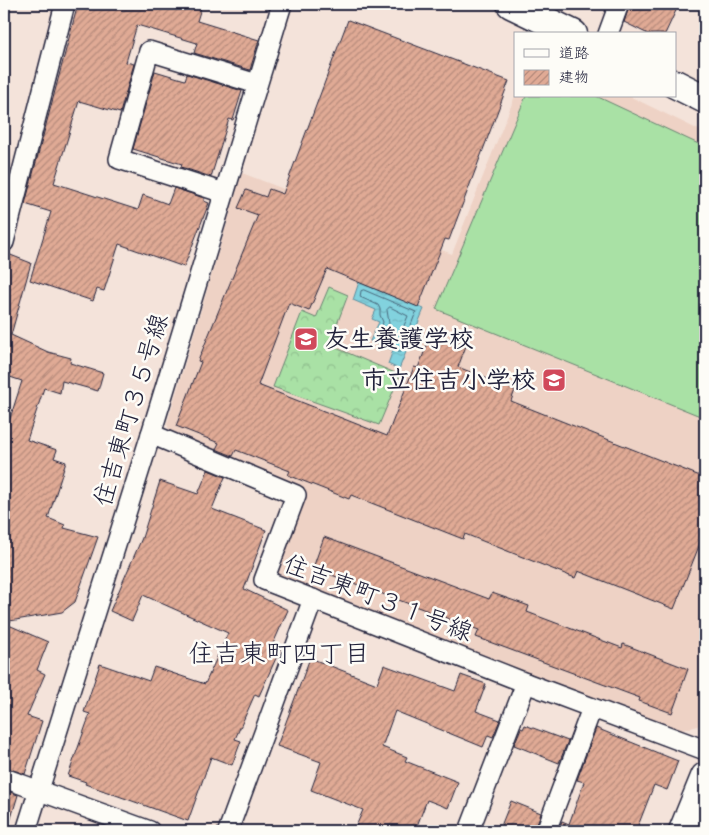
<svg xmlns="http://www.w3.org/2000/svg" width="709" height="835" font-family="Caveat,'Klee One',sans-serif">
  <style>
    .built { fill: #eed2c5 }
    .forest { fill: url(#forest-crowns); stroke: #668270 }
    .pitch { fill: #a9e1a5; stroke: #668270 }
    .water { fill: url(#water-ripples); stroke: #5c8c9d }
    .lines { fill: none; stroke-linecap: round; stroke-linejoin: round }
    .shore { stroke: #48687c; stroke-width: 1 }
    .building { fill: url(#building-hatch); stroke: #22223b }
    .street-casing { stroke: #22223b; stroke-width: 22 }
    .secondary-casing { stroke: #22223b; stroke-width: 31 }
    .street { stroke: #fdfcf7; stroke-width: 19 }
    .secondary { stroke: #fdfcf7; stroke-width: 28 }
    .labels { text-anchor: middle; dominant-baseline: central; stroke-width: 5; stroke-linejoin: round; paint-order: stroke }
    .poi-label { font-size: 25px; font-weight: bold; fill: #22223b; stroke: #fdfcf7; text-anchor: start }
    .street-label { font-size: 25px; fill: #22223b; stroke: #fdfcf7 }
    .neighbourhood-label { font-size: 26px; fill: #22223b; stroke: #fdfcf7 }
  </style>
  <defs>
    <pattern id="forest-crowns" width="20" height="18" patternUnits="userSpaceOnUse" patternTransform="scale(1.25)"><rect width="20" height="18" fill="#a9e1a5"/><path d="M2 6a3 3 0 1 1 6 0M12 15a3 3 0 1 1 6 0" fill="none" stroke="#91c18f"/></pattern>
    <pattern id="water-ripples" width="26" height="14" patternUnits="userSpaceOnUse" patternTransform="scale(1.25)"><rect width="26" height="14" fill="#82d2de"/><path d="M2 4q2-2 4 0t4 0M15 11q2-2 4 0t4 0" fill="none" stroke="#70b4bf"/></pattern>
    <pattern id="building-hatch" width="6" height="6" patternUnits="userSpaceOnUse" patternTransform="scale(1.25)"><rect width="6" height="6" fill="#e0aa95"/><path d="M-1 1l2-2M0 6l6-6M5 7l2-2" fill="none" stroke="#b58a7b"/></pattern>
  </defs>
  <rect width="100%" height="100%" fill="#f4e3da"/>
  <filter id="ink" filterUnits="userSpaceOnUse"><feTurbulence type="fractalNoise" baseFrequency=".02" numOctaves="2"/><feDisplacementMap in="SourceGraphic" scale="10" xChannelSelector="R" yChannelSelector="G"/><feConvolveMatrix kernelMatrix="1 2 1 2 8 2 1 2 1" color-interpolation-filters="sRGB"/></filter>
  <g filter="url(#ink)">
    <path class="built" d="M515,96H629L705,133V708L698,726L678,731L281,579L275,569L307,494L170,432L167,424L242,173L452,254Z"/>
    <path class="forest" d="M329,287L348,295L329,345L400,375L379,425L273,387L302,312L316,318Z"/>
    <path class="pitch" d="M526,96H596L705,147V418L436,309Z"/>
    <path class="water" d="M359,282L424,309L399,369L388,364L393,350L370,341L379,322L372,319L376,310L353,300Z"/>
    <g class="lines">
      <g class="shore">
        <path d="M364,290L416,312L401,351H398L394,346L378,339L383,322L380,315V309L378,305L360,297L361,291Z"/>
        <path d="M390,307L408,316L398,340L386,334L389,323L387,310Z"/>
      </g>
    </g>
    <g class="building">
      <path d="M78,4H187L201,8L197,21L259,40L250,70L194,53L197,43L137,25L126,62L134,64L120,113L79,101L54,183L138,210L143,195L168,204L174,188L204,198V201L209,203L184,267L119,244L104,291L97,289L93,301L30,280L51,212L25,204Z"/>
      <path d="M630,4H679L665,34H648L624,22Z"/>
      <path d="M348,20L509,81L449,240L445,239L418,307L327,269L309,311L289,303L258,385L387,436L414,367L418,368L432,332L466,346L458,367L515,390L511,401L705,478V531L674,609L578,571L575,578L465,534L463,539L351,495L349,499L288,475L290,471L236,450L233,456L216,449L219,443L176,426L201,362L198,361L258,215L238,208L246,190L266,197L269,189L283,194Z"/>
      <path d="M155,71L185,80L187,74L242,91L233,120L229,119L211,177L181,167L182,164L133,149Z"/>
      <path d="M8,254L31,263L11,335L48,352L71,358L70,363L103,373L98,391L62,381L60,393L44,388L27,440L57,450L54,458L66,462L48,518L65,525L64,528L98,537L75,602L62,612L4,622V437L22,381L4,375V267Z"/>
      <path d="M208,470L225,477L212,509L266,530L244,589L288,610L273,644L281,647L259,696L255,694L235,739L241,741L232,765L211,757L188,821L85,784L86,782L68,776L90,714L84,712L100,664L149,681L154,667L205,684L228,633L143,595L132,621L110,611L142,538L160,481L198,494Z"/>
      <path d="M324,537L489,599L492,593L529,606L527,612L622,648L623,644L688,669L672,713L639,701L640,698L476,637L479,630L313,568Z"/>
      <path d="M4,623L48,642L37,670L45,674L27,716L42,721L25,774L4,767Z"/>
      <path d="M310,658L377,684L384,665L455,691L461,675L486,684L476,711L500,720L493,737L488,735L483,747L395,711L382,747L407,757L405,761L458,782L448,808L427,800L415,831H354L363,810L311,790L321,762L277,746Z"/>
      <path d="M525,725L568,741L559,763L514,745L521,728L523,729Z"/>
      <path d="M596,728L678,761L667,790L654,785L636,831H558L562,821L569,824L584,782L577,780Z"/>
      <path d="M4,790L18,795L8,828L4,827Z"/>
      <path d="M511,801L541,813L535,830L524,826L522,831H499Z"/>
    </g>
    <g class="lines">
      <g class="street-casing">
        <g id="street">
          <path d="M608,34L619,4"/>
          <path d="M224,193L119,159L149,51L257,84"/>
          <path d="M4,242L65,4"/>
          <path d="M151,434L296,495L264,580L526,683L705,750"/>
          <path d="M4,778L150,831"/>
          <path d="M26,831L151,434L282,4"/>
          <path d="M228,831L313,599"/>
          <path d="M469,831L526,683"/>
          <path d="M546,831L592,708"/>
        </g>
      </g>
      <g class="secondary-casing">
        <g id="secondary">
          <path d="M511,4L573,34"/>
          <path d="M675,84L705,99"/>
          <path d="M683,831L705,777"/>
        </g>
      </g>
      <use href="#street" class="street"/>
      <use href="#secondary" class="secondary"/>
    </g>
  </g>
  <defs>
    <g id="school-square" transform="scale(1.25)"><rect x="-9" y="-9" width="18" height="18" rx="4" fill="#d1495b" stroke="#fdfcf7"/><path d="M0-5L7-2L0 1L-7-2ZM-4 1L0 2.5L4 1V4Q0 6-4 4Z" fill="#fff"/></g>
  </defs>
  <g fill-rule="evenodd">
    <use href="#school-square" x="306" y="339"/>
    <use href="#school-square" x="554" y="380"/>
  </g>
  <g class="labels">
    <g class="poi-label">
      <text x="324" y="339">友生養護学校</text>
      <text x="536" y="380" text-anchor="end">市立住吉小学校</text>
    </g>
    <g class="street-label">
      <text transform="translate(131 410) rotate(-73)">住吉東町３５号線</text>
      <text transform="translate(378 598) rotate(21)">住吉東町３１号線</text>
    </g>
    <g class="neighbourhood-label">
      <text x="279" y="653">住吉東町四丁目</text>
    </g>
  </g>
  <rect width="709" height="835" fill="none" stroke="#fdfcf7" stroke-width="20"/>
  <rect x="10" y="10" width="689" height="815" fill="none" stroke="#22223b" stroke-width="2" filter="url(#ink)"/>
  <rect x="514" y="32" width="162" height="65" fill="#fdfcf7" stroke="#a5a5ac"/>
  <rect x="524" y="49" width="25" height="8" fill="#fdfcf7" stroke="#a5a5ac"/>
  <text x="559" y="58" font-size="15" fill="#22223b">道路</text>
  <rect x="524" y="70" width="25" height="15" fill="url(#building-hatch)" stroke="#a5a5ac"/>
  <text x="559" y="82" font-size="15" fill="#22223b">建物</text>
</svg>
